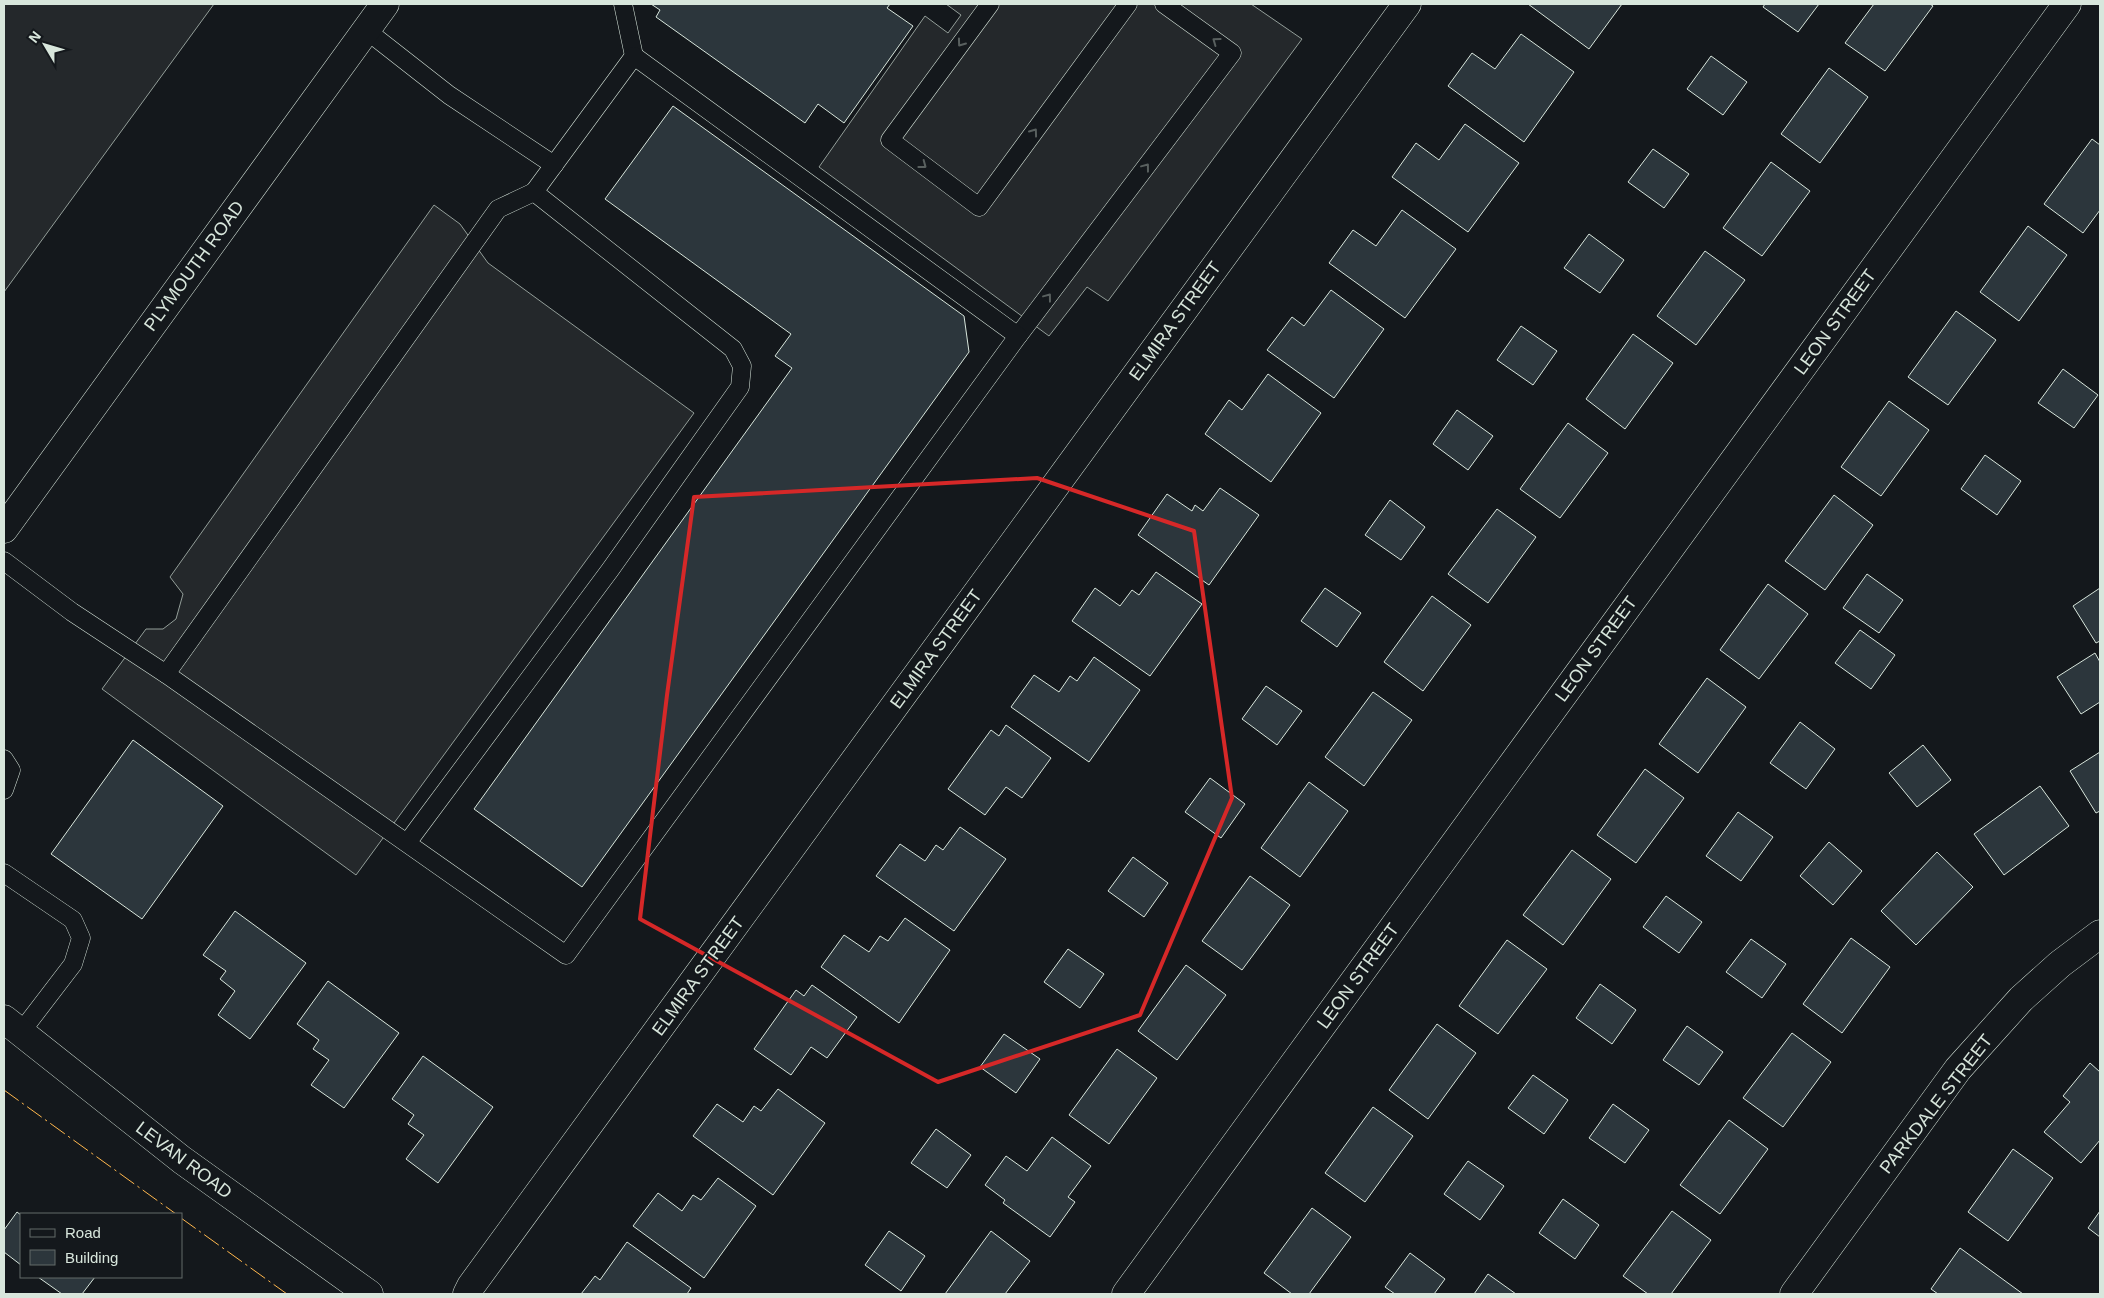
<svg xmlns="http://www.w3.org/2000/svg" width="2104" height="1298" font-family="Arial,sans-serif">
  <style>
    .parking { fill: #24282b; stroke: #939e99 }
    .building { fill: #2c363c; stroke: #d8e6dc }
    .lines { fill: none; stroke-linecap: round; stroke-linejoin: round }
    .service-casing { stroke: #d8e6dc; stroke-width: 19 }
    .minor-casing { stroke: #d8e6dc; stroke-width: 29 }
    .secondary-casing { stroke: #d8e6dc; stroke-width: 29 }
    .service { stroke: #14181c; stroke-width: 18 }
    .minor { stroke: #14181c; stroke-width: 28 }
    .secondary { stroke: #14181c; stroke-width: 28 }
    .power { stroke: #ffb74d; stroke-width: 1; stroke-dasharray: 18 4 2.5 4; stroke-linecap: butt }
    .oneway { stroke: #59605f }
    .marked { fill: none; stroke: #d62828; stroke-width: 4; stroke-linejoin: round }
    .labels { text-anchor: middle; dominant-baseline: central; stroke-width: 4; stroke-linejoin: round; paint-order: stroke }
    .street-label { font-size: 18px; fill: #d8e6dc; stroke: #14181c }
  </style>
  <rect width="100%" height="100%" fill="#14181c"/>
  <g class="parking">
    <path d="M4,4H214L4,292Z"/>
    <path d="M946,4H1251L1302,39L1108,301L1087,287L1049,336L819,167L925,16L948,33L961,15Z"/>
    <path d="M434,205L460,224L488,263L694,413L356,875L102,689L146,629H163L176,619L183,594L170,577Z"/>
  </g>
  <g class="building">
    <path d="M651,4H890L887,8L913,26L844,123L818,104L805,123L656,17L660,10Z"/>
    <path d="M1528,4H1622L1589,49Z"/>
    <path d="M1765,4H1819L1798,32L1763,7Z"/>
    <path d="M1874,4H1930L1933,6L1885,71L1845,43Z"/>
    <path d="M1521,34L1574,72L1524,142L1448,86L1472,53L1495,69Z"/>
    <path d="M1711,56L1747,82L1723,115L1687,89Z"/>
    <path d="M1829,68L1868,97L1820,163L1781,134Z"/>
    <path d="M673,106L964,316L969,352L582,887L474,809L792,368L775,356L791,334L605,199Z"/>
    <path d="M1465,124L1519,163L1468,232L1392,177L1416,143L1439,160Z"/>
    <path d="M2092,139L2100,145V210L2083,233L2044,204Z"/>
    <path d="M1653,149L1689,174L1664,208L1628,182Z"/>
    <path d="M1771,162L1810,191L1762,256L1723,228Z"/>
    <path d="M1402,210L1456,249L1405,318L1329,263L1353,230L1376,246Z"/>
    <path d="M2028,226L2067,255L2019,321L1980,292Z"/>
    <path d="M1589,234L1624,260L1600,293L1564,268Z"/>
    <path d="M1705,251L1745,280L1696,345L1657,316Z"/>
    <path d="M1331,290L1384,329L1334,398L1267,350L1292,317L1304,326Z"/>
    <path d="M1956,311L1996,340L1948,405L1908,377Z"/>
    <path d="M1521,326L1557,351L1533,385L1497,360Z"/>
    <path d="M1633,334L1673,363L1625,429L1586,399Z"/>
    <path d="M2063,369L2098,395L2074,428L2038,403Z"/>
    <path d="M1268,374L1321,413L1271,482L1205,434L1229,400L1242,410Z"/>
    <path d="M1889,401L1929,430L1881,496L1841,467Z"/>
    <path d="M1457,410L1493,436L1468,470L1433,444Z"/>
    <path d="M1568,423L1608,453L1560,518L1520,489Z"/>
    <path d="M1985,455L2021,481L1997,515L1961,489Z"/>
    <path d="M1220,488L1259,515L1209,585L1138,535L1167,494L1192,511L1195,505L1203,511Z"/>
    <path d="M1834,495L1873,525L1825,590L1785,561Z"/>
    <path d="M1390,500L1425,527L1401,560L1365,535Z"/>
    <path d="M1497,509L1536,537L1488,603L1448,574Z"/>
    <path d="M1156,572L1202,604L1150,676L1072,621L1095,588L1120,606L1132,590L1139,595Z"/>
    <path d="M1867,574L1903,600L1879,633L1843,608Z"/>
    <path d="M1768,584L1808,614L1759,679L1720,650Z"/>
    <path d="M1325,588L1361,613L1337,647L1301,621Z"/>
    <path d="M2100,588V641L2096,643L2073,606Z"/>
    <path d="M1432,596L1471,625L1423,691L1384,662Z"/>
    <path d="M1860,630L1895,655L1871,689L1835,663Z"/>
    <path d="M2095,653L2100,662V702L2081,714L2057,677Z"/>
    <path d="M1094,657L1140,690L1089,762L1011,707L1034,675L1059,692L1070,676L1077,681Z"/>
    <path d="M1707,678L1746,707L1698,773L1659,744Z"/>
    <path d="M1266,686L1302,711L1277,745L1242,719Z"/>
    <path d="M1373,692L1412,720L1364,786L1325,757Z"/>
    <path d="M1800,722L1835,749L1806,789L1770,763Z"/>
    <path d="M1006,725L1051,758L1022,798L1006,787L985,815L948,789L991,730L999,736Z"/>
    <path d="M133,740L223,806L142,919L51,854Z"/>
    <path d="M1923,745L1951,780L1917,807L1889,773Z"/>
    <path d="M2100,752V811L2096,813L2070,771Z"/>
    <path d="M1645,769L1684,798L1636,863L1597,835Z"/>
    <path d="M1210,778L1245,804L1221,838L1185,812Z"/>
    <path d="M1309,782L1348,811L1300,877L1261,848Z"/>
    <path d="M2040,786L2069,826L2004,875L1974,834Z"/>
    <path d="M1738,812L1773,837L1741,881L1706,856Z"/>
    <path d="M960,827L1006,859L954,931L876,876L900,844L925,861L936,845L943,850Z"/>
    <path d="M1829,842L1862,871L1833,905L1800,876Z"/>
    <path d="M1572,850L1611,879L1563,945L1523,915Z"/>
    <path d="M1937,852L1973,887L1916,945L1881,911Z"/>
    <path d="M1133,857L1168,883L1144,917L1108,891Z"/>
    <path d="M1250,876L1290,905L1242,970L1202,941Z"/>
    <path d="M1666,896L1702,922L1679,953L1643,927Z"/>
    <path d="M235,911L306,963L250,1039L218,1015L235,991L220,979L226,971L203,955Z"/>
    <path d="M905,918L950,950L899,1023L821,967L844,935L869,952L880,936L888,941Z"/>
    <path d="M1851,938L1890,967L1842,1033L1803,1004Z"/>
    <path d="M1751,939L1786,964L1762,998L1726,972Z"/>
    <path d="M1507,940L1547,969L1498,1034L1459,1006Z"/>
    <path d="M1068,949L1104,974L1080,1008L1044,982Z"/>
    <path d="M1186,965L1226,995L1177,1060L1138,1031Z"/>
    <path d="M328,981L399,1033L344,1108L311,1085L329,1060L313,1049L319,1040L297,1024Z"/>
    <path d="M1600,984L1636,1010L1612,1044L1576,1018Z"/>
    <path d="M812,985L857,1017L827,1058L811,1047L791,1075L754,1049L796,990L804,996Z"/>
    <path d="M1437,1024L1476,1053L1428,1119L1389,1090Z"/>
    <path d="M1687,1026L1723,1052L1699,1085L1663,1060Z"/>
    <path d="M1792,1033L1831,1062L1783,1127L1743,1098Z"/>
    <path d="M1004,1034L1040,1059L1016,1093L980,1067Z"/>
    <path d="M1117,1049L1157,1078L1109,1144L1069,1115Z"/>
    <path d="M423,1056L493,1107L438,1183L406,1159L424,1135L408,1124L414,1115L392,1099Z"/>
    <path d="M2090,1063L2100,1072V1140L2081,1163L2044,1132L2070,1102L2063,1096Z"/>
    <path d="M1533,1075L1568,1100L1544,1134L1508,1108Z"/>
    <path d="M778,1089L825,1123L773,1195L693,1136L717,1104L743,1122L754,1106L761,1111Z"/>
    <path d="M1613,1104L1649,1130L1625,1163L1589,1138Z"/>
    <path d="M1373,1107L1413,1136L1365,1202L1325,1173Z"/>
    <path d="M1729,1120L1768,1149L1720,1214L1680,1185Z"/>
    <path d="M936,1129L971,1155L947,1188L911,1163Z"/>
    <path d="M1052,1137L1091,1166L1068,1197L1075,1202L1050,1237L1003,1203L1005,1200L985,1185L1006,1156L1027,1171Z"/>
    <path d="M2013,1149L2053,1178L2008,1241L1968,1212Z"/>
    <path d="M1468,1161L1504,1186L1480,1220L1444,1194Z"/>
    <path d="M718,1178L756,1206L704,1278L633,1226L658,1193L682,1211L693,1195L701,1200Z"/>
    <path d="M1563,1199L1599,1225L1575,1259L1539,1233Z"/>
    <path d="M1312,1208L1351,1237L1309,1294H1292L1264,1273Z"/>
    <path d="M1672,1211L1711,1240L1671,1294H1648L1623,1276Z"/>
    <path d="M2100,1211V1237L2088,1228Z"/>
    <path d="M17,1212L21,1215V1265L4,1252V1230Z"/>
    <path d="M889,1231L925,1256L901,1291L865,1265Z"/>
    <path d="M991,1231L1030,1261L1005,1294H945Z"/>
    <path d="M627,1242L691,1288L687,1294H581L595,1276L600,1280Z"/>
    <path d="M1960,1248L2023,1294H1938L1931,1289Z"/>
    <path d="M1410,1253L1445,1279L1434,1294H1395L1385,1287Z"/>
    <path d="M1488,1274L1516,1294H1474Z"/>
    <path d="M38,1277H95L82,1294H62Z"/>
  </g>
  <g class="lines">
    <g class="service-casing">
      <g id="service">
        <path d="M623,4L634,56"/>
        <path d="M990,4L890,140L979,207L1128,4"/>
        <path d="M366,30L449,95L554,165"/>
        <path d="M1018,336L1232,53L1164,4"/>
        <path d="M4,561L72,612L166,674L566,955L1018,336L634,56L534,192L733,349L742,366L740,387L610,570L407,843"/>
        <path d="M166,674L498,209L534,192"/>
        <path d="M4,759L11,770L4,790"/>
        <path d="M4,873L73,920L81,938L73,964L21,1032"/>
      </g>
    </g>
    <g class="minor-casing">
      <g id="minor">
        <path d="M4,1019L182,1160L369,1294"/>
        <path d="M467,1294L471,1286L1407,4"/>
        <path d="M1126,1294L2067,4"/>
        <path d="M1794,1294L1958,1069L2021,999L2060,964L2100,934"/>
      </g>
    </g>
    <g class="secondary-casing">
      <path id="secondary" d="M4,529L385,4"/>
    </g>
    <use href="#service" class="service"/>
    <use href="#minor" class="minor"/>
    <use href="#secondary" class="secondary"/>
    <g class="power">
      <path d="M4,1090L176,1214"/>
      <path d="M181,1218L287,1294"/>
    </g>
  </g>
  <defs><path id="oneway-chevron" d="M-2-3.5L2.5 0L-2 3.5" fill="none" stroke-width="1.6" stroke-linecap="round" stroke-linejoin="round" transform="scale(1.25)"/></defs>
  <g class="oneway">
    <use href="#oneway-chevron" transform="translate(1216 41) rotate(-144)"/>
    <use href="#oneway-chevron" transform="translate(961 43) rotate(126)"/>
    <use href="#oneway-chevron" transform="translate(1034 132) rotate(-54)"/>
    <use href="#oneway-chevron" transform="translate(923 165) rotate(37)"/>
    <use href="#oneway-chevron" transform="translate(1146 167) rotate(-53)"/>
    <use href="#oneway-chevron" transform="translate(1048 297) rotate(-53)"/>
  </g>
  <path class="marked" d="M1037,478L1194,531L1232,798L1140,1015L938,1082L640,919L667,695L694,497Z"/>
  <g class="labels">
    <g class="street-label">
      <text transform="translate(194 266) rotate(-54)">PLYMOUTH ROAD</text>
      <text transform="translate(1175 321) rotate(-54)">ELMIRA STREET</text>
      <text transform="translate(1835 322) rotate(-54)">LEON STREET</text>
      <text transform="translate(936 649) rotate(-54)">ELMIRA STREET</text>
      <text transform="translate(1596 649) rotate(-54)">LEON STREET</text>
      <text transform="translate(698 976) rotate(-54)">ELMIRA STREET</text>
      <text transform="translate(1358 976) rotate(-54)">LEON STREET</text>
      <text transform="translate(1936 1104) rotate(-52)">PARKDALE STREET</text>
      <text transform="translate(184 1160) rotate(37)">LEVAN ROAD</text>
    </g>
  </g>
  <rect width="2104" height="1298" fill="none" stroke="#d8e6dc" stroke-width="10"/>
  <rect x="20" y="1213" width="162" height="65" fill="#14181c" stroke="#626a69"/>
  <rect x="30" y="1229" width="25" height="8" fill="#14181c" stroke="#626a69"/>
  <text x="65" y="1238" font-size="15" fill="#d8e6dc">Road</text>
  <rect x="30" y="1250" width="25" height="15" fill="#2c363c" stroke="#626a69"/>
  <text x="65" y="1263" font-size="15" fill="#d8e6dc">Building</text>
  <g transform="translate(45 45) rotate(308)" stroke="#14181c" stroke-width="4" paint-order="stroke">
  <path d="M0-4L9 19L0 12L-9 19Z" fill="#d8e6dc"/>
  <text y="-8" font-size="14" font-weight="bold" text-anchor="middle" fill="#d8e6dc">N</text>
  </g>
</svg>
